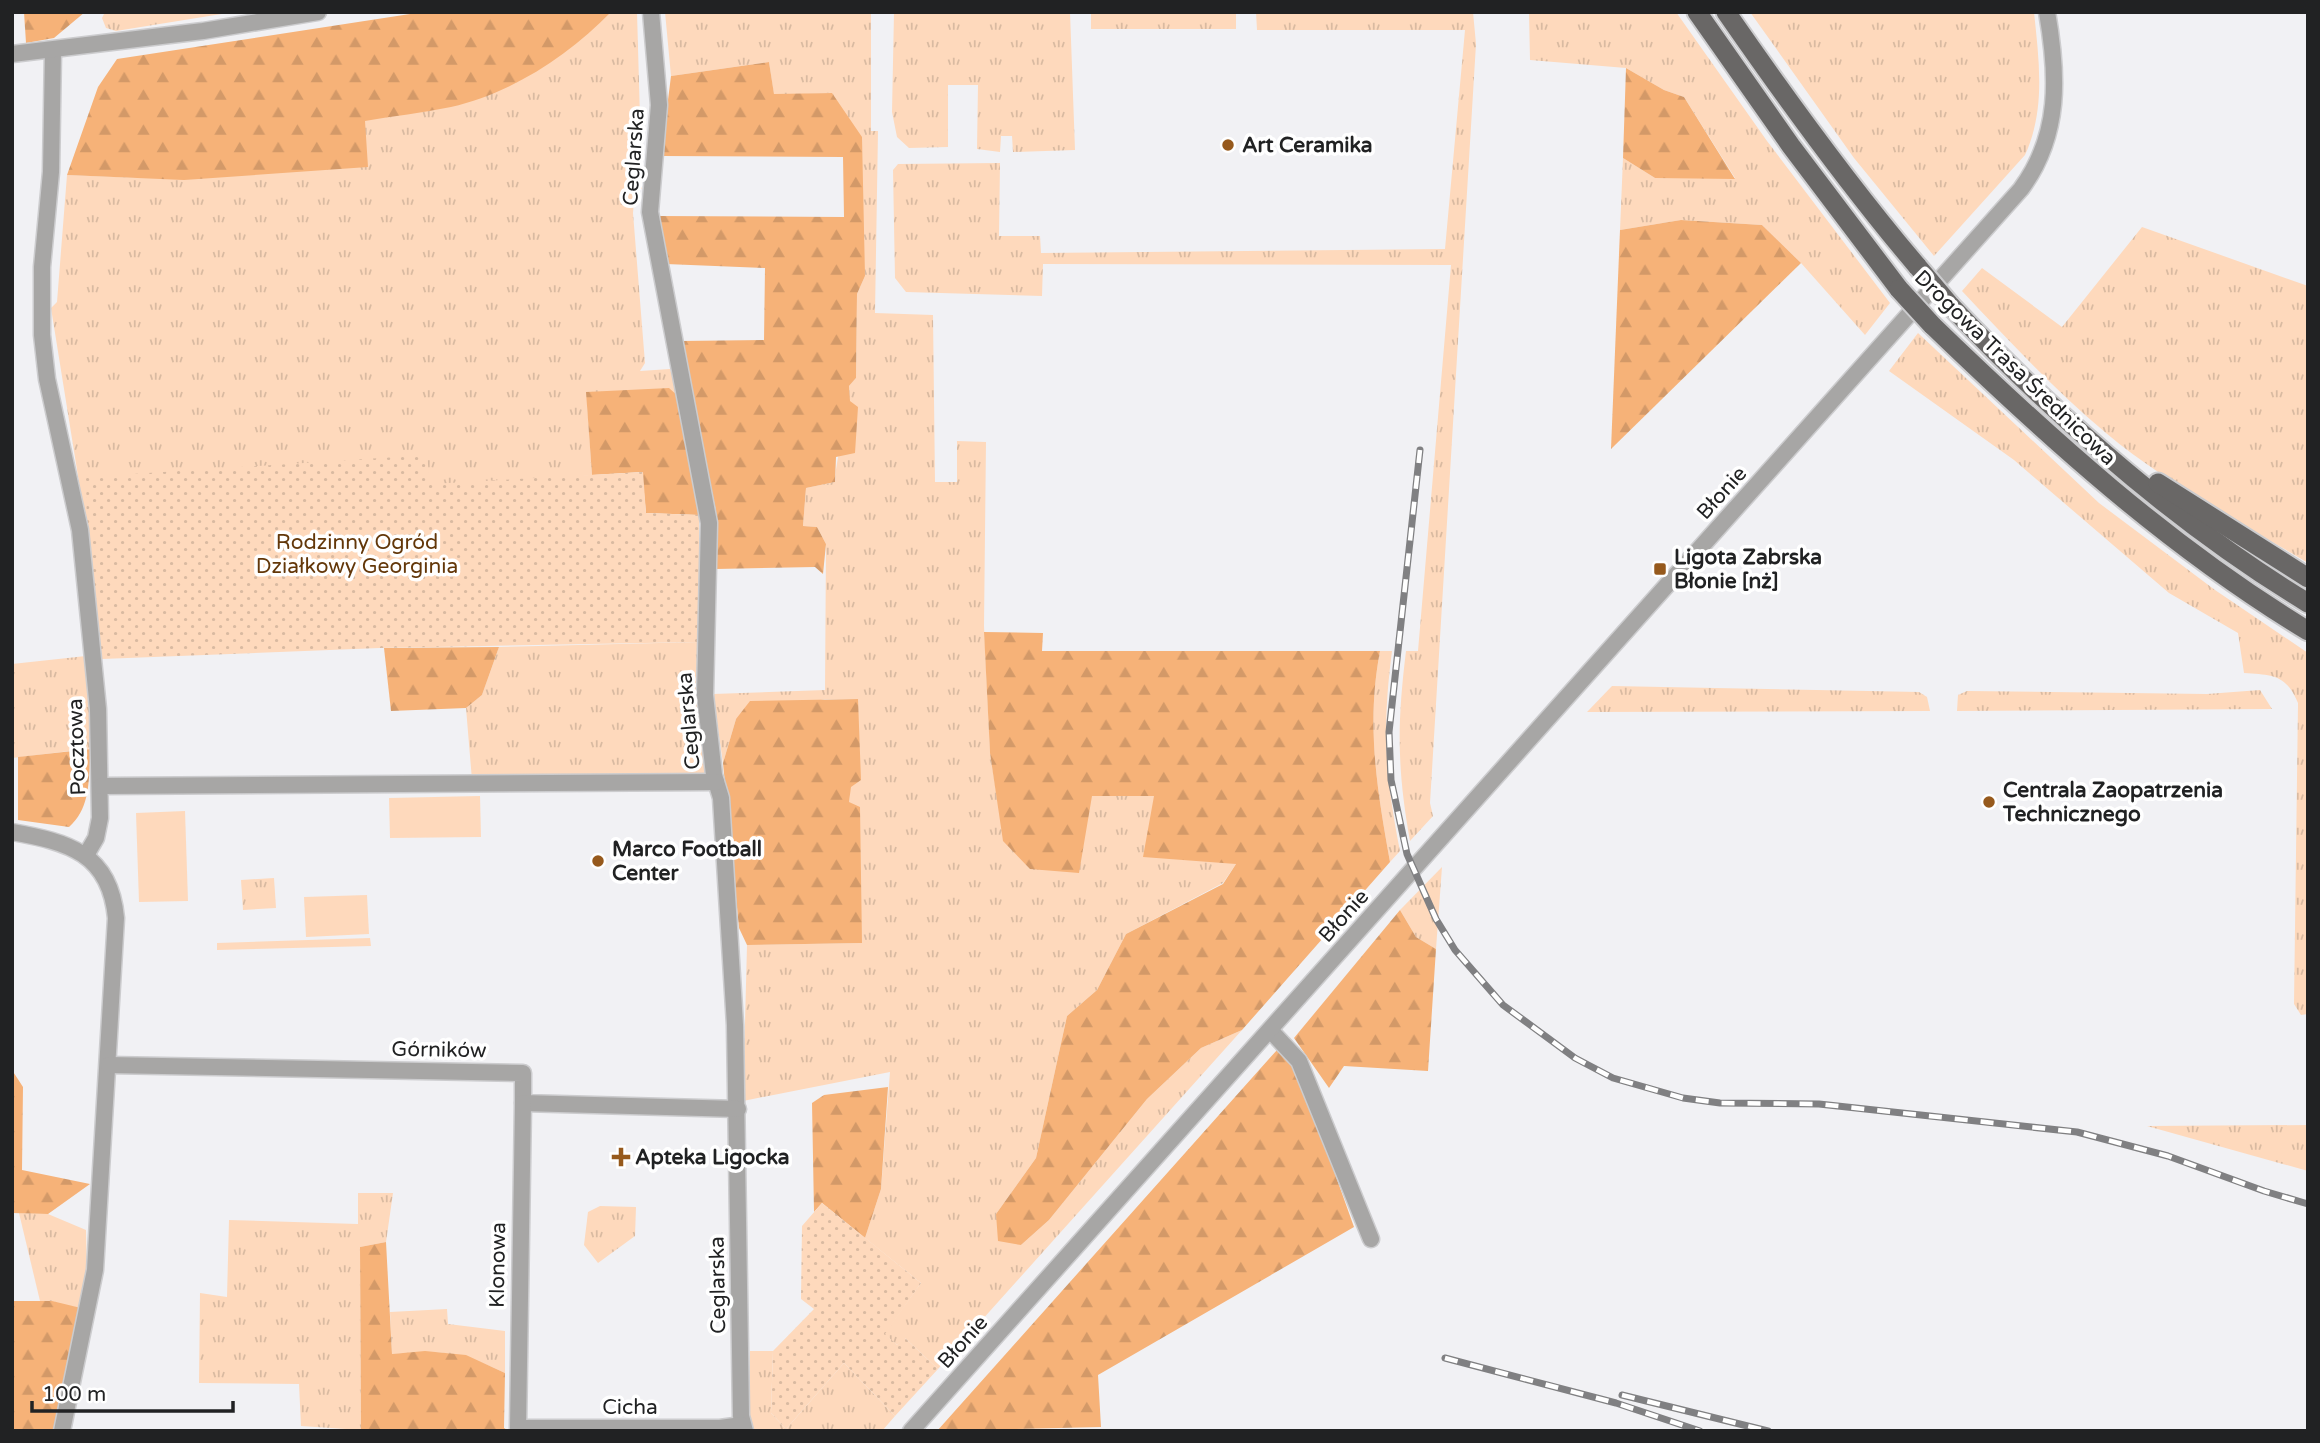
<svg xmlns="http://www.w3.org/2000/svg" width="2320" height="1443" font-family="'Varela Round',sans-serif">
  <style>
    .grass { fill: url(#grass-tufts) }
    .forest { fill: url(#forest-firs) }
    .garden { fill: url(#garden-dots) }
    .pitch { fill: #fed9bc }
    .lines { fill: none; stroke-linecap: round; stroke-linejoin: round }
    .minor-casing { stroke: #ccccce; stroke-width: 19 }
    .major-casing { stroke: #ccccce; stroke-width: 23 }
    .minor { stroke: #a7a6a5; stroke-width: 16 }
    .major { stroke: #696766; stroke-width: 19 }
    .rail-casing { stroke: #808082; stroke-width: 7 }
    .rail { stroke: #fff; stroke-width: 4.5; stroke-dasharray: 13; stroke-linecap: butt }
    .major-bridge-casing { stroke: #ccccce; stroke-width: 23; stroke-linecap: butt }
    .major-bridge { stroke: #696766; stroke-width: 19 }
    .poi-dot { fill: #96591c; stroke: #fff; stroke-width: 2.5 }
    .labels { text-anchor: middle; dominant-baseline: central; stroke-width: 7; stroke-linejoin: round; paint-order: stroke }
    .poi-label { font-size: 21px; font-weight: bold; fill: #212223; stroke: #fff; text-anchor: start }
    .street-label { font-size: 21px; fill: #212223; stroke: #fff }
    .park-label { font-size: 21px; fill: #633709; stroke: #fff }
  </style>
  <defs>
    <pattern id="grass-tufts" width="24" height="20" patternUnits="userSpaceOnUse" patternTransform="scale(1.75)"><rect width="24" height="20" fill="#fed9bc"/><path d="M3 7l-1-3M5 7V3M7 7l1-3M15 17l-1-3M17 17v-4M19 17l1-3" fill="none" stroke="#d9baa1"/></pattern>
    <pattern id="forest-firs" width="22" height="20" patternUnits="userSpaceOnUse" patternTransform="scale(1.75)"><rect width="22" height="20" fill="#f6b278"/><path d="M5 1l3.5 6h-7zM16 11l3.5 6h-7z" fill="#d39968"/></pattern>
    <pattern id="garden-dots" width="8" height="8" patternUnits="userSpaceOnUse" patternTransform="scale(1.75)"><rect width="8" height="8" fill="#fed9bc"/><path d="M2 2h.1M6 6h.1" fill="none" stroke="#d9baa1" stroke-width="1.8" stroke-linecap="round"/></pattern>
  </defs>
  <rect width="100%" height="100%" fill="#f1f1f4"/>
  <g class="grass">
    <path d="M105,12H234L116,31L106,28L102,18Z"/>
    <path d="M476,12H637L642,189H635L633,213L645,363L640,371L670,369L678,396L587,403L592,475L87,532L51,308L57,302L67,175L141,178Z"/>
    <path d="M665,12H871V131H878L875,313L933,315L935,482H957V441L986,442L984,626L990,753L1004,841L1092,796H1154L1236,864L1223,883L1126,934L1097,990L1067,1016L1036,1158L996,1214L1021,1245L1049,1220L1147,1099L1201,1048L1242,1030L938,1369L905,1338L897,1345L884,1334L921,1283L865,1238L881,1189L890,1072L743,1101L747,945L862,943L849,802L858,699H825L736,719L723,763L713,694L825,690L826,544L817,527L803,526L806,488L835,482C836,449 852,418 849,386L856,378L857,294L865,276L832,93L774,95L769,62L671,76Z"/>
    <path d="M894,12H1070L1075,150L1013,152L1012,136H1001L1000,152L977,149L978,85H948V147L909,148L897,137L892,112Z"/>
    <rect x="1091" y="12" width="145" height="17"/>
    <path d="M1256,12H1473L1476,44L1430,803L1433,816L1410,841C1397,768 1397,725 1406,651H1418L1451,265L1043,264L1042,296L906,292L895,278L893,170L898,164L1000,163L999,236H1040L1041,253L1445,249L1465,30H1257Z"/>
    <path d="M1529,12H1676L1767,141L1890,303L1865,335L1801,263L1762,225L1681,220L1620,230L1623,158L1655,178H1735L1684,97L1664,90L1626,68L1530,60Z"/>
    <path d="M1750,12H2034C2039,61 2046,109 2025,155L1934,256L1854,158Z"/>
    <path d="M2142,227L2308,286V563C2240,522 2167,484 2106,433C2054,389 2008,340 1962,291L1982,268L2062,327Z"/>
    <path d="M1918,333L2099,503L2215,590L2308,653V1014L2301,1015L2294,1004L2298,703C2286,675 2274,675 2244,673L2238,633L2169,593L2014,460L1889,371Z"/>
    <path d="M699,642L709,776L472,780L466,708L482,695L499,647Z"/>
    <path d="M1380,651H1392C1382,728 1385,775 1400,851L1390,862C1377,789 1366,725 1380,651Z"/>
    <path d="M86,656L95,748L12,758V664Z"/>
    <path d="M1612,686L1919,692L1927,697L1930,711L1587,712Z"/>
    <path d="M2260,690L2272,709L1957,711L1958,695L1967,691L2207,694Z"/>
    <path d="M1442,867L1436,949L1416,937L1400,910Z"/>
    <path d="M274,878L276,908L243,910L241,880Z"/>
    <path d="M2308,1125V1171L2147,1126Z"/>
    <path d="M358,1193H393L386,1242L360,1247L361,1430L301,1426L299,1384L199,1383L200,1293L227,1297L229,1220L358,1224Z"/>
    <path d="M600,1206L636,1207L635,1236L598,1263L584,1245L588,1212Z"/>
    <path d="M19,1213L48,1214L86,1230L87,1278L81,1308L40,1301Z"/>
    <path d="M447,1309L448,1324L505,1331V1373C459,1351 443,1350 392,1354L390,1312Z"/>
    <path d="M750,1351H773L771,1413L786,1429L844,1363L895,1416L882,1431H742L749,1418Z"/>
  </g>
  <g class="forest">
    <path d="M24,12H85L54,38L26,43Z"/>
    <path d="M423,12H611C568,56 512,93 451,107C422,113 393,116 365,121L368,167L184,180L67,175L98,87L117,59Z"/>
    <path d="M769,62L774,94L832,93L862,137L865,276L857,294L856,378L849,386L850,401L858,407L855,453L836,457L835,482L806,488L803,526L817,527L826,544L823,574L815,567L716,569V511L681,341L764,340L765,268L666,264L656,216L844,217L843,157L661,156L671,76Z"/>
    <path d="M1626,68L1664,90L1684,97L1735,179L1655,178L1623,158Z"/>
    <path d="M1681,220L1762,225L1801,263L1611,449L1620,230Z"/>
    <path d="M669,388L678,396L699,515L646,513L642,472L592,475L586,392Z"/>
    <path d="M984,632L1043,633L1042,651H1380C1366,725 1377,789 1390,862L1242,1030L1201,1048L1147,1099L1049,1220L1021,1245L998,1241L996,1214L1036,1158L1067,1016L1097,990L1126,934L1223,884L1236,864L1143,857L1154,796H1092L1079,873L1030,869L1003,841L990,753Z"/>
    <path d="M499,647L482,695L466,708L391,711L384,648Z"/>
    <path d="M858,699L861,780L851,787L849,802L860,807L862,943L747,945L739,928L723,763L736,719L750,701Z"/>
    <path d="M91,749C88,777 92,807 69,827L18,820V757Z"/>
    <path d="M1400,910L1416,937L1436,949L1428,1071L1344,1066L1329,1088L1294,1038Z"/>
    <path d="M1277,1050L1299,1073L1354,1227L1098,1375L1101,1427L937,1431Z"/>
    <path d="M12,1070L23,1087L22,1170L90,1184L48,1214L12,1213Z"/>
    <path d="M888,1087L881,1189L865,1238L822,1203L814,1212L812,1103L824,1095Z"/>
    <path d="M386,1242L392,1354L425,1351L466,1355L505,1373L504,1428L509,1431H361L360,1247Z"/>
    <path d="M12,1301H52L81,1308L54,1431H12Z"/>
  </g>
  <g class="garden">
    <path d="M427,455L430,484L643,472L646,513L699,515V642L380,648L102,659L87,532L86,477Z"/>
    <path d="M822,1203L921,1283L885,1334L897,1345L904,1337L938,1369L895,1416L844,1363L786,1429L771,1413L773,1351L814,1309L801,1299L802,1226Z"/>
  </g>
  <g class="pitch">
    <path d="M480,796L481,837L390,838L389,798Z"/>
    <path d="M185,811L188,901L139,902L136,813Z"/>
    <path d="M367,895L369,934L306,937L304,897Z"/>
    <path d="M370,938L371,946L217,950V943Z"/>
  </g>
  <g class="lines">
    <g class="minor-casing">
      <g id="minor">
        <path d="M651,12L659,105L650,212L709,523L705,695L714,775L721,798L735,1025L741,1416L745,1431"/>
        <path d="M53,50L51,172L42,267V335L47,379L80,530L98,709L100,818L96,838L86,855"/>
        <path d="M12,54L203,31L318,12"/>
        <path d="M101,786L716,782"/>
        <path d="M12,832C68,842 110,853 116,918L95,1270L62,1431"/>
        <path d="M1270,1030L1299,1061L1371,1239"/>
        <path d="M109,1065L523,1073V1103L738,1109"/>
        <path d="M523,1103L518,1428H720L742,1425"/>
        <path d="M911,1431L2021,189C2061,135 2058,75 2047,12"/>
      </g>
    </g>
    <g class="major-casing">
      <g id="major">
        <path d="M1697,12L1791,146L1899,289"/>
        <path d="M1726,12C1787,100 1849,186 1918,267"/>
        <path d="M1950,305C2057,418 2174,522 2308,603"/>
        <path d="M1932,325C2049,438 2168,546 2308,631"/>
        <path d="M2158,483L2308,578"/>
      </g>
    </g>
    <use href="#minor" class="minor"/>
    <use href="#major" class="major"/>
    <g class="rail-casing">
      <g id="rail">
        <path d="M1420,450L1389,732L1391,780L1407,854L1436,919L1455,950L1503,1005L1575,1058L1613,1078L1683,1098L1720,1103L1819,1104L2077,1132L2168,1156L2264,1191L2308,1204"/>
        <path d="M1445,1358L1616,1403L1700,1431"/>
        <path d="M1622,1395L1768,1431"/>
      </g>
    </g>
    <use href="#rail" class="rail"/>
    <g class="major-bridge-casing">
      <g id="major-bridge">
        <path d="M1918,267L1950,305"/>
        <path d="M1899,289L1932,325"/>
      </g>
    </g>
    <use href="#major-bridge" class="major-bridge"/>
  </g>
  <g class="poi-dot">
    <circle cx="1228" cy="145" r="7"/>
    <rect x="1653" y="562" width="14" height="14" rx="3.5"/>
    <circle cx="1989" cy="802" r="7"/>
    <circle cx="598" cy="861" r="7"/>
    <path d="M617.5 1146.5h7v7h7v7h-7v7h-7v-7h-7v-7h7z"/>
  </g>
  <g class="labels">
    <g class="poi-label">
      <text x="1242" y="145">Art Ceramika</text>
      <text x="1674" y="557">Ligota Zabrska<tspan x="1674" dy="24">Błonie [nż]</tspan></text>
      <text x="2003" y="790">Centrala Zaopatrzenia<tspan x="2003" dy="24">Technicznego</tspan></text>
      <text x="612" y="849">Marco Football<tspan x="612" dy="24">Center</tspan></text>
      <text x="635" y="1157">Apteka Ligocka</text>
    </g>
    <g class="street-label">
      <text transform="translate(634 157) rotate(-86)">Ceglarska</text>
      <text transform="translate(2015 368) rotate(44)">Drogowa Trasa Średnicowa</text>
      <text transform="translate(1722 493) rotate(-48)">Błonie</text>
      <text transform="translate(689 721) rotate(-95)">Ceglarska</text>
      <text transform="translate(77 747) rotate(-92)">Pocztowa</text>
      <text transform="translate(1344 916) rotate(-48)">Błonie</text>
      <text transform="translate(439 1050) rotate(1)">Górników</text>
      <text transform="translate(498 1265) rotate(-89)">Klonowa</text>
      <text transform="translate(718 1285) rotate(-91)">Ceglarska</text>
      <text transform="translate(963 1342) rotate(-48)">Błonie</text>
      <text x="630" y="1407">Cicha</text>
    </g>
    <g class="park-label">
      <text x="357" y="542">Rodzinny Ogród<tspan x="357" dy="24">Działkowy Georginia</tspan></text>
    </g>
  </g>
  <rect width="2320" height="1443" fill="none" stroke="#212223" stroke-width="28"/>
  <path d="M32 1401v10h201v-10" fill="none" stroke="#212223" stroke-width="3.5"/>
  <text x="42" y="1401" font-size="21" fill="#212223" stroke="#ffffff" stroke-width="5" paint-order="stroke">100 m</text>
</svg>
